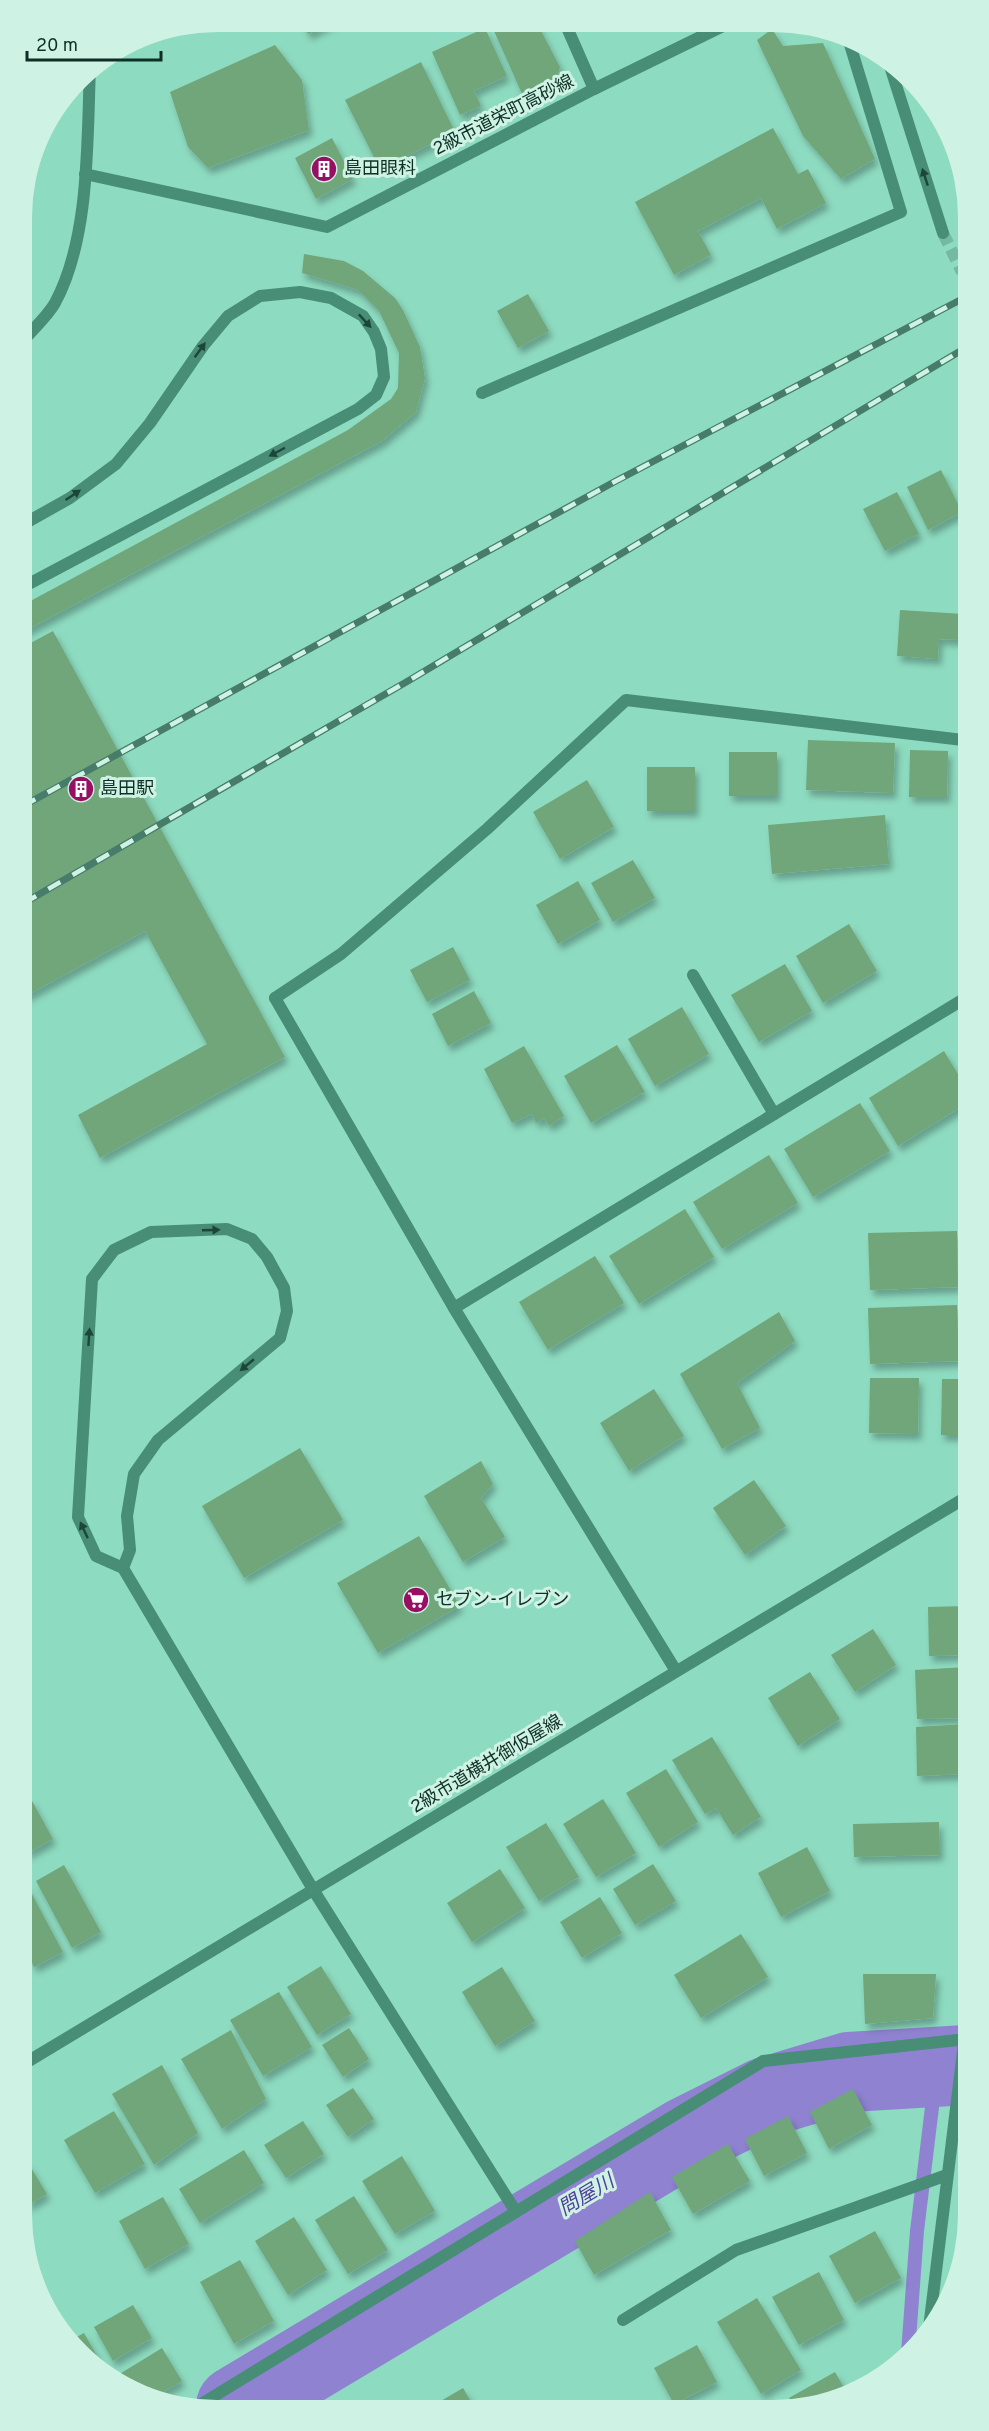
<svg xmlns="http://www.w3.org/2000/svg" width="989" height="2431" font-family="Overpass,'Noto Sans JP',sans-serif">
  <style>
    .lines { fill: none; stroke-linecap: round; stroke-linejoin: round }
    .stream { stroke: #8e82d1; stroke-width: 14 }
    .river { stroke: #8e82d1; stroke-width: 80 }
    .building { fill: #70a67a; filter: url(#shadow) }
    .minor-tunnel { stroke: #74b9a1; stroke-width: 12; stroke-dasharray: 12 6; stroke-linecap: butt }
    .service { stroke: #488d76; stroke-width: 12 }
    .pedestrian { stroke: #488d76; stroke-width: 12 }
    .minor { stroke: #488d76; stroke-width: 12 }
    .tertiary { stroke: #488d76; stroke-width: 12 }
    .rail-casing { stroke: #477c6a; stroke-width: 7 }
    .rail { stroke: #cef3e4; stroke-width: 4.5; stroke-dasharray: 14; stroke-linecap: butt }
    .oneway { fill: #1c4639 }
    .labels { text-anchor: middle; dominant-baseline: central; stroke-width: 6; stroke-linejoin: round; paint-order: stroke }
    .street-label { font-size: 18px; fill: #0e2f25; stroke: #cef3e4 }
    .poi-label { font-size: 18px; fill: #0e2f25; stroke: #cef3e4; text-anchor: start }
    .water-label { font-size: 20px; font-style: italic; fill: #533d9b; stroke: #cef3e4 }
  </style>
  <defs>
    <filter id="shadow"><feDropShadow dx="3.5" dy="6" stdDeviation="3" flood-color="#0004"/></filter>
  </defs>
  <rect width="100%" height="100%" fill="#8ddbc0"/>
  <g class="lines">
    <path class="stream" d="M908,2353L917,2231L937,2066"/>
    <path class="river" d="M236,2406L686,2137L766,2097L849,2072L967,2065"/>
  </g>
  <g class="building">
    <path d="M302,22H333L308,34Z"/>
    <path d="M512,23H537L560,67L557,78L523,96L494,31Z"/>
    <path d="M485,28L507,76L474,91L481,106L460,115L432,52Z"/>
    <path d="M772,29L783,46L823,43L875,159L841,179L803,136L757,40Z"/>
    <path d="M275,45L302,80L309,130L208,168L188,147L170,92Z"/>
    <path d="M421,62L455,132L380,169L345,100Z"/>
    <path d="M773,128L798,174L808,169L826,203L777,229L761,198L698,231L711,255L674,275L635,202Z"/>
    <path d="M332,138L353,179L316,199L295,158Z"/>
    <path d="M304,254L344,261L363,271L395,298L403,310L420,347L425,378L416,412L382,441L23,632V605L348,430L391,399L398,388L399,353L379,311L358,290L302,273Z"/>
    <path d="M528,294L549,331L518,348L497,311Z"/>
    <path d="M941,470L962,512L928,530L907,487Z"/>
    <path d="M897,492L919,534L885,551L863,509Z"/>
    <path d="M900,610L963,614V640L939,639L938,659L897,656Z"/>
    <path d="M53,631L285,1057L100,1158L78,1115L207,1044L145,931L24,997V955L28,953L24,944L23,647Z"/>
    <path d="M808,740L895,743L893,793L806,790Z"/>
    <path d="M910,750L948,751L947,797H909Z"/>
    <rect x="729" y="752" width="48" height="44"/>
    <rect x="647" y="767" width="48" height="44"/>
    <path d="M587,780L614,827L560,859L533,812Z"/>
    <path d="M885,815L889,864L772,874L768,825Z"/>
    <path d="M633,860L655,898L613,922L591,883Z"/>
    <path d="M578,881L600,920L558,944L536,905Z"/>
    <path d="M849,924L877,971L823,1003L796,956Z"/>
    <path d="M453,947L470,980L427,1002L410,970Z"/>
    <path d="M785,964L812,1011L759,1042L731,995Z"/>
    <path d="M474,991L491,1023L448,1046L432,1014Z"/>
    <path d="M682,1007L709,1054L655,1086L628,1039Z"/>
    <path d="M617,1045L645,1092L591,1123L564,1076Z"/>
    <path d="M524,1046L564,1116L549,1126L544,1118L536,1123L532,1114L512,1123L484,1069Z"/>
    <path d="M944,1051L964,1084V1105L898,1146L869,1098Z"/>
    <path d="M860,1103L890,1151L813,1197L784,1149Z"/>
    <path d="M769,1155L798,1203L722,1249L693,1202Z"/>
    <path d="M685,1209L714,1257L639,1304L609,1256Z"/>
    <path d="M957,1231L958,1287L870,1290L868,1233Z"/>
    <path d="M595,1256L624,1303L548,1350L519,1302Z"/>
    <path d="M957,1305L959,1361L870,1364L868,1308Z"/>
    <path d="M779,1312L795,1341L737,1383L760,1428L722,1449L680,1374Z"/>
    <path d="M870,1378H919L918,1434L869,1433Z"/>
    <path d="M942,1379H965V1435H941Z"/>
    <path d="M654,1389L684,1436L629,1471L600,1423Z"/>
    <path d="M300,1448L343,1520L244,1578L202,1506Z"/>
    <path d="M481,1461L493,1484L481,1498L505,1537L463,1562L424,1496Z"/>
    <path d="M754,1480L786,1526L745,1555L713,1508Z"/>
    <path d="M419,1536L460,1606L378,1653L337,1583Z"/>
    <path d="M966,1606V1655L929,1656L928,1607Z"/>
    <path d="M873,1629L896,1665L855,1692L831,1655Z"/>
    <path d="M966,1667V1718L917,1719L915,1670Z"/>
    <path d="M810,1672L840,1719L798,1746L768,1698Z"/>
    <path d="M966,1724V1774L917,1776L916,1727Z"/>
    <path d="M712,1737L761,1817L733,1835L716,1808L705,1814L672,1760Z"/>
    <path d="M666,1769L698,1822L659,1847L626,1793Z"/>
    <path d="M31,1799L53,1839L26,1854V1801Z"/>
    <path d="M603,1799L636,1853L596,1877L563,1824Z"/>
    <path d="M939,1822L940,1855L854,1857L853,1824Z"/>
    <path d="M546,1823L579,1877L539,1901L506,1847Z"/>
    <path d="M807,1847L830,1891L781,1917L758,1873Z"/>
    <path d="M653,1864L676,1901L635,1925L613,1889Z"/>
    <path d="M64,1865L101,1932L72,1948L36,1881Z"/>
    <path d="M500,1869L525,1908L472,1942L447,1903Z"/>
    <path d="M26,1883L63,1952L34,1967L27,1953Z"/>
    <path d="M600,1897L622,1933L582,1958L560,1922Z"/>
    <path d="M741,1934L768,1977L701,2018L674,1975Z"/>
    <path d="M321,1966L351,2014L317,2035L287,1987Z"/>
    <path d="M502,1967L535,2021L495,2046L462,1992Z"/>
    <path d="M863,1974H936L933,2018L865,2024Z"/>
    <path d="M279,1992L312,2047L263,2076L230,2020Z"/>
    <path d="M349,2028L369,2059L343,2077L322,2045Z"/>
    <path d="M231,2030L266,2099L222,2129L181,2059Z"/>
    <path d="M162,2065L198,2133L154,2165L112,2094Z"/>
    <path d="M353,2088L374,2119L348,2137L326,2105Z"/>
    <path d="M853,2089L872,2125L829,2149L810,2112Z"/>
    <path d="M114,2111L145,2164L95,2193L64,2140Z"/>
    <path d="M788,2116L807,2153L764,2176L745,2139Z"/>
    <path d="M303,2121L324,2154L286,2178L264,2145Z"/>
    <path d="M728,2144L750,2181L693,2214L672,2177Z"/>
    <path d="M244,2150L264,2183L200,2223L179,2189Z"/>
    <path d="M402,2156L435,2211L395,2234L362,2181Z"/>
    <path d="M27,2161L47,2194L27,2206Z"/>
    <path d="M650,2192L671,2230L594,2275L575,2241Z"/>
    <path d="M354,2196L388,2250L348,2274L315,2220Z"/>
    <path d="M163,2197L189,2244L145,2269L119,2221Z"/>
    <path d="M294,2217L327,2270L288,2295L255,2241Z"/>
    <path d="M875,2231L901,2278L855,2303L829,2256Z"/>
    <path d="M240,2260L274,2321L234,2344L200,2282Z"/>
    <path d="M819,2272L844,2320L799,2345L772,2297Z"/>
    <path d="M757,2298L801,2370L761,2394L717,2322Z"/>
    <path d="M133,2305L152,2338L113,2361L94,2327Z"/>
    <path d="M84,2333L103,2366L100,2368L79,2353L71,2340Z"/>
    <path d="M697,2345L717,2382L674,2404L654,2368Z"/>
    <path d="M162,2348L182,2381L153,2398L130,2390L113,2378Z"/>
    <path d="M835,2372L847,2393L823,2403L793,2404L789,2398Z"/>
    <path d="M463,2388L473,2405H434Z"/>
  </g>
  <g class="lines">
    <path class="minor-tunnel" d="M943,233L962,272"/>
    <g class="service">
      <path d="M22,525L70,498L116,464L150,423L203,346L228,316L260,296L300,292L331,298L363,316L374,332L381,349L384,377L376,395L358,409L23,587"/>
      <path d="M693,975L774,1114"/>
      <path d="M275,998L341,954L487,829L626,700L963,740"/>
    </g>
    <path class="pedestrian" d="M482,393L901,212L848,38"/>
    <g class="minor">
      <path d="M565,23L594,89"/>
      <path d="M889,63L943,233"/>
      <path d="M275,998L454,1308L676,1671"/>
      <path d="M454,1308L964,999"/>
      <path d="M314,1891L516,2212"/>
      <path d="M623,2320L736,2250L947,2175"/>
      <path d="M929,2328L967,2019"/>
      <path d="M198,2406L763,2061L967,2039"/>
    </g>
    <g class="tertiary">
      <path d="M85,174L327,227L594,89L727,24"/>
      <path d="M22,342C32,330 47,317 55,303C90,238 87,141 90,68"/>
      <path d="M123,1568L130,1550L127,1516L134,1474L158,1440L280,1338L287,1311L284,1288L267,1257L252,1239L227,1229L151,1232L114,1250L92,1279L78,1517L96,1556L123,1568L314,1891"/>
      <path d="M27,2062L965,1498"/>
    </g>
    <g class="rail-casing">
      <g id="rail">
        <path d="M23,806L614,482L962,299"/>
        <path d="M24,903L408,681L962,350"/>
      </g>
    </g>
    <use href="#rail" class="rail"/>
  </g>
  <defs><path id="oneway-solid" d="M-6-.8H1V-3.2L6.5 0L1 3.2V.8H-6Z" transform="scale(1.5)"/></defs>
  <g class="oneway">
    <use href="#oneway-solid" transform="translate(925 177) rotate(-108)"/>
    <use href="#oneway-solid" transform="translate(365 321) rotate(47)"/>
    <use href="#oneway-solid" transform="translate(200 350) rotate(-54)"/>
    <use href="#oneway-solid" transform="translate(277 452) rotate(152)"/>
    <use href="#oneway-solid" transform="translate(73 495) rotate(-34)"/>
    <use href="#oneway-solid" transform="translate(211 1230) rotate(-2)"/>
    <use href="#oneway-solid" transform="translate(89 1337) rotate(-86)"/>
    <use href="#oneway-solid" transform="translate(247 1365) rotate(140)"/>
    <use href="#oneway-solid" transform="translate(84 1530) rotate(-115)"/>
  </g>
  <defs>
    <g id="building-disc" transform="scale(1.35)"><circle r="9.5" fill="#970e64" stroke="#cef3e4"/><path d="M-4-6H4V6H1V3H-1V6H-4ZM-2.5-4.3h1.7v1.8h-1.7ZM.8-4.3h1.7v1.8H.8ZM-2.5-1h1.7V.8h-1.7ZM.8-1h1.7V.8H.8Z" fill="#fff"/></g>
    <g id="supermarket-disc" transform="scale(1.35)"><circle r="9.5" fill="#970e64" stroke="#cef3e4"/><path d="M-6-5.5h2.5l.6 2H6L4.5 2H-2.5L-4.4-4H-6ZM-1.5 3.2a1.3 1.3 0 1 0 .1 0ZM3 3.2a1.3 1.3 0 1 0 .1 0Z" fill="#fff"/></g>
  </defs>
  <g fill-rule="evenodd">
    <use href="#building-disc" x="324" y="169"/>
    <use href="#building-disc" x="81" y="789"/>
    <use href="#supermarket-disc" x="416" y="1600"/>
  </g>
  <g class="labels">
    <g class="street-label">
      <text transform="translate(504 116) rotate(-27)">2級市道栄町高砂線</text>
      <text transform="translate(487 1765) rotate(-31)">2級市道横井御仮屋線</text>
    </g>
    <g class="poi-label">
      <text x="344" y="169">島田眼科</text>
      <text x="100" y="789">島田駅</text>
      <text x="436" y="1600">セブン-イレブン</text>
    </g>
    <g class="water-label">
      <text transform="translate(587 2196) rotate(-31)">問屋川</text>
    </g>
  </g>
  <path d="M0 0H989V2431H0ZM217 32H773A185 185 0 0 1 958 217V2215A185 185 0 0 1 773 2400H217A185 185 0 0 1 32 2215V217A185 185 0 0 1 217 32Z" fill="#cef3e4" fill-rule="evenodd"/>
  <path d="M27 51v9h134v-9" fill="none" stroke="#0e2f25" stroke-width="3"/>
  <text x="36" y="51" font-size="18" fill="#0e2f25" stroke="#cef3e4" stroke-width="4.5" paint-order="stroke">20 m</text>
</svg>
